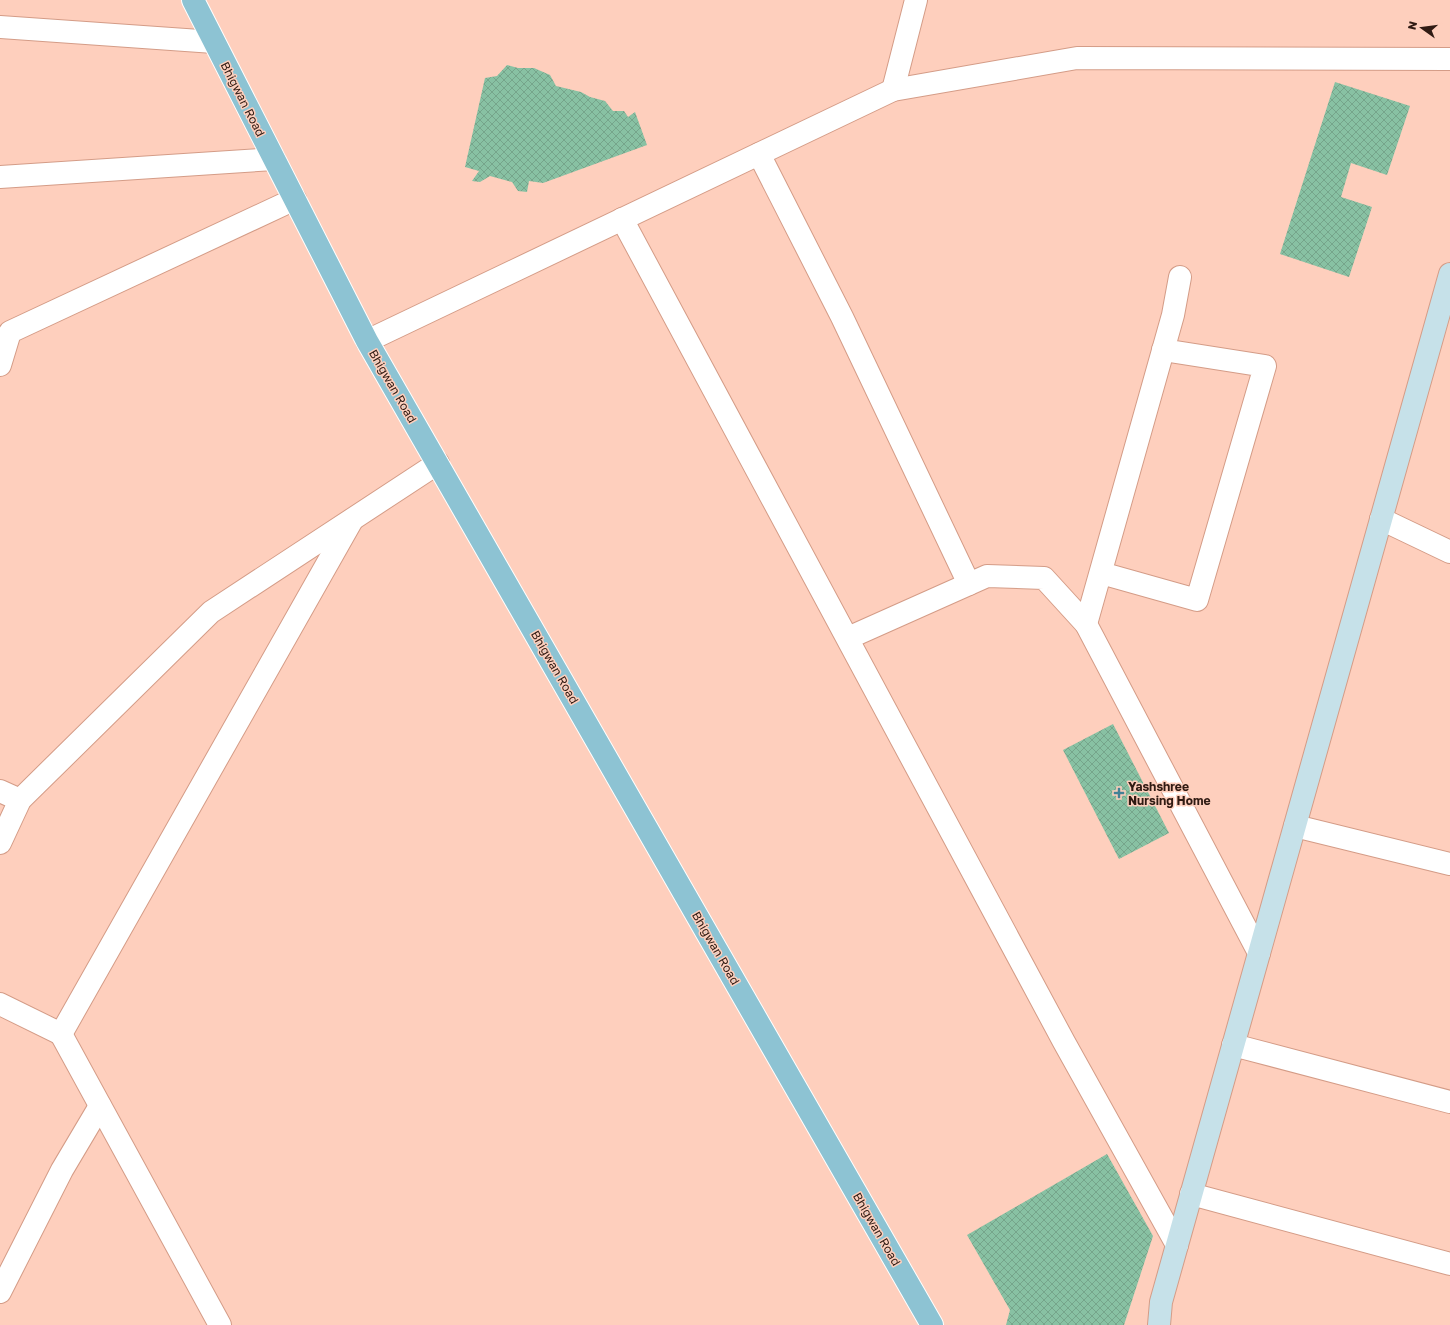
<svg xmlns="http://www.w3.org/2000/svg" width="1450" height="1325" font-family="'Golos Text',sans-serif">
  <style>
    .building { fill: url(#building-cross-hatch) }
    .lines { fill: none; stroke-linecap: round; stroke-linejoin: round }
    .street-casing { stroke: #d49c87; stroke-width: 24 }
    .secondary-casing { stroke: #d49c87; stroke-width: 24 }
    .primary-casing { stroke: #fff; stroke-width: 24 }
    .street { stroke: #fff; stroke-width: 22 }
    .secondary { stroke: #c6e1e9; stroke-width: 22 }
    .primary { stroke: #8dc3d3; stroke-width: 22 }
    .poi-dot { fill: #438296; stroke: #fecfbd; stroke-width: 1.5 }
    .labels { text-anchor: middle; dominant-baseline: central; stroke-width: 3; stroke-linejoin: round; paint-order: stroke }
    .street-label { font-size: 12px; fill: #301b13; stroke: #fecfbd }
    .poi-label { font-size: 12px; font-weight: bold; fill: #301b13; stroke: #fecfbd; text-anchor: start }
  </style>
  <defs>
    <pattern id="building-cross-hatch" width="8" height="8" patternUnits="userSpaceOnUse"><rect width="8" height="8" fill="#88c1a3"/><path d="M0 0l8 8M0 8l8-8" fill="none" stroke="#76a58b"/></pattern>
  </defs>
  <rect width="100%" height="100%" fill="#fecfbd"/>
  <g class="building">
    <path d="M507,65L518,68H534L550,75L556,86L581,92L590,97L605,101L613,111H624L628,117L635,112L647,145L543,183L529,181L527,192L518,191L512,182L490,176L480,182L472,181L479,171L465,167L485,78L497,76Z"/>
    <path d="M1335,82L1410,106L1387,175L1351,163L1341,197L1372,207L1349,277L1280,254Z"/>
    <path d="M1113,724L1169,833L1119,859L1063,750Z"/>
    <path d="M1107,1154L1153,1236L1124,1325H1006L1010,1310L967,1235Z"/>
  </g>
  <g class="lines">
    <g class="street-casing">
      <g id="street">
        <path d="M0,27L214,42"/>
        <path d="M893,90L916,0"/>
        <path d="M759,154L842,317L969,584"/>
        <path d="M0,177L274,159"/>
        <path d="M622,219L1064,1042L1177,1245"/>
        <path d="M367,341L893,90L1077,58L1450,59"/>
        <path d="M0,365L10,332L295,199"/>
        <path d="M1381,519L1450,552"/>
        <path d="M1101,573L1197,600L1265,366L1163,350"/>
        <path d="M1086,624L1173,315L1180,277"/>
        <path d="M848,638L987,576L1044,578L1086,624L1259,953"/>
        <path d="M0,791L20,800"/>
        <path d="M1295,826L1450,864"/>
        <path d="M0,843L20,800L211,612L438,463"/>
        <path d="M0,1004L61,1034L352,520"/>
        <path d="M61,1034L220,1325"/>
        <path d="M1233,1045L1450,1102"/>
        <path d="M1191,1194L1450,1264"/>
        <path d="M0,1292L62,1170L100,1106"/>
      </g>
    </g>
    <g class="secondary-casing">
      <path id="secondary" d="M1159,1325L1161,1302L1450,274"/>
    </g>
    <g class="primary-casing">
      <path id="primary" d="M193,0L367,341L932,1325"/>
    </g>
    <use href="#street" class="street"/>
    <use href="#secondary" class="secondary"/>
    <use href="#primary" class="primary"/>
  </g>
  <path class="poi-dot" d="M1117 787h4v4h4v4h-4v4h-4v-4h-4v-4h4z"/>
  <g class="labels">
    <g class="street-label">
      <text transform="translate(243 99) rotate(63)">Bhigwan Road</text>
      <text transform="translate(393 386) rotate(60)">Bhigwan Road</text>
      <text transform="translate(555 667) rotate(60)">Bhigwan Road</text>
      <text transform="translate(716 948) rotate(60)">Bhigwan Road</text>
      <text transform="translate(877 1229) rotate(60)">Bhigwan Road</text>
    </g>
    <g class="poi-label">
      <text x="1128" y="786">Yashshree<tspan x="1128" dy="14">Nursing Home</tspan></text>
    </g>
  </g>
  <g transform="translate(1422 28) rotate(284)" stroke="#fecfbd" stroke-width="3" paint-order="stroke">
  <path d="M0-3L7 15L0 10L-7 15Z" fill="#301b13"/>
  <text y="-6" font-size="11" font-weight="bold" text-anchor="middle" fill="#301b13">N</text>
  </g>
</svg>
